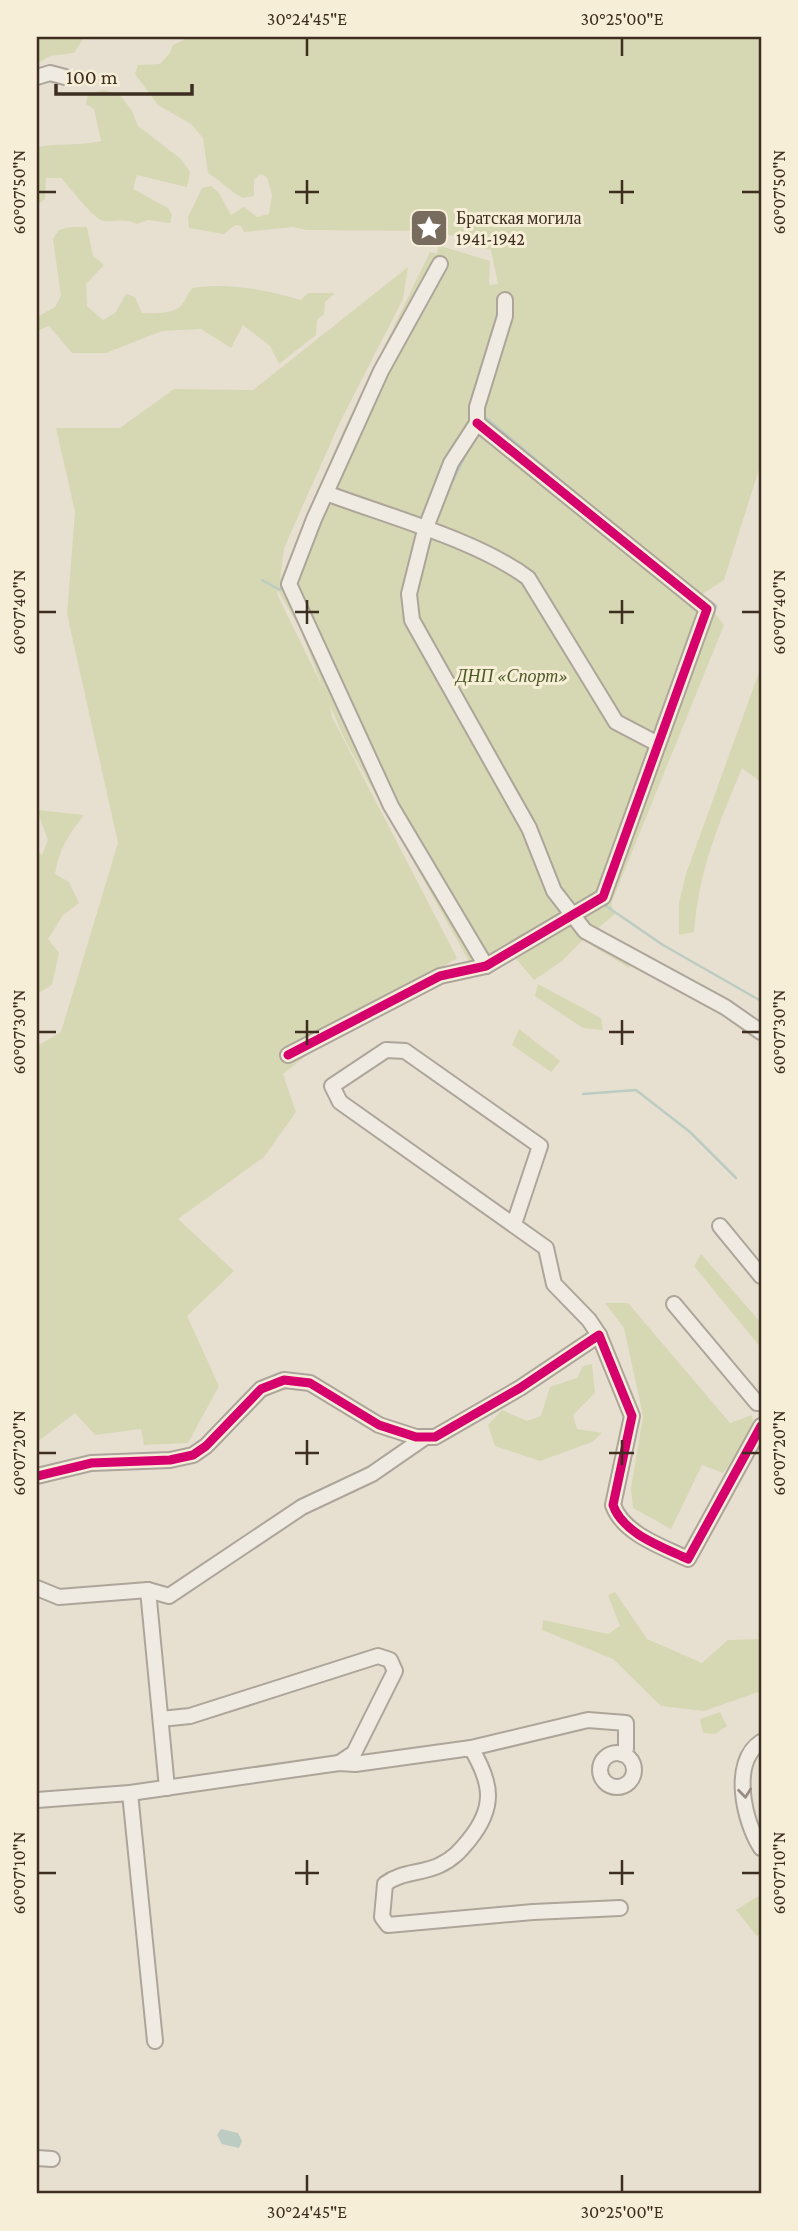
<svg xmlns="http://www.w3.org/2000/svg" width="798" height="2231" font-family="'Crimson Pro',serif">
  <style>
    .green { fill: #d6d7b3; fill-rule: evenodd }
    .water { fill: #bcccc2 }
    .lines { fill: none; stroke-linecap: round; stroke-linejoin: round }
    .stream { stroke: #bcccc2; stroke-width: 2.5 }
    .minor-casing { stroke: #ada599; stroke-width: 18 }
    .minor { stroke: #efebe3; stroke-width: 14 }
    .cycleway-casing { stroke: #f7eed8; stroke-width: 13 }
    .cycleway { stroke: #d6006c; stroke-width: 9 }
    .oneway { stroke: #968c82 }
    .ticks { fill: none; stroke: #3d2e20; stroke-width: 2.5 }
    .labels { text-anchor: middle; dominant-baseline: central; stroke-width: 6; stroke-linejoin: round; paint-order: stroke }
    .poi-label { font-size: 18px; fill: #3d2e20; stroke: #f7eed8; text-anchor: start }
    .park-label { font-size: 18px; font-style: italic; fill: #4d5a26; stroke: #f7eed8 }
    .neatline { fill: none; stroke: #3d2e20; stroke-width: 2.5 }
    .ticks-label { font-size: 18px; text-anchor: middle; fill: #3d2e20 }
  </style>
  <rect width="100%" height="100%" fill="#e7e0d1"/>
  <g class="green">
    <path d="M37,37H84L74,53L50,56L37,64Z"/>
    <path d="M189,37H761V463L724,580L701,595L724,625L611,904L615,914L596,930L637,951L629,968L583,940L562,961L534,980L512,954L470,963L345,740L330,705L332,717L457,958L345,1025L283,1074L296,1112L264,1157L178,1219L234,1271L187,1316L219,1386L188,1443L144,1445L141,1429L95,1435L75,1413L37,1442V1046L61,1032L118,843L67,614L75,512L56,428H120L174,389L253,390L408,267L403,299L340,422L284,548L280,580L344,429L430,252L437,254L438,247H444L490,261L489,285L498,284L491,250L439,231L307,230L293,227L244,232L241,226L235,225L224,234L189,228L188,217L202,188L211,186L219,193L231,215L244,207L257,217L269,214L272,195L267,177L260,174L254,180V196L243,198C229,191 221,181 208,173L203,138L191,124L158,105L135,74L138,65L160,64L170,53L173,45ZM278,590L300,629L323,688L277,594Z"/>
    <path d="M104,90L120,95L132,111L138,126L181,159L190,172L187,187L137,175L133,189L168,208L172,215L170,223L148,220L137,224C124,218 117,222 104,221C94,220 70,187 61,178H46L45,199L37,205V147C59,143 80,146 101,141L94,109L86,104L88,94Z"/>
    <path d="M71,227H87L93,256L104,265L86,284L87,306L103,320L115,313L126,294L135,297L142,313C155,313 175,315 183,303C187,298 187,293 193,288C229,282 266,290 301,300L308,293H335L325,302L324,314L317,320L316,335L279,364L270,346L243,325L231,348L201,329L162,331L106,353H72L49,326L37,331V317L55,307L61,296L53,239L59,230Z"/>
    <path d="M761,667V782L742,768C718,826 699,869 694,932L679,935V903L686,874Z"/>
    <path d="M37,810L84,815C69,834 59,849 55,874L69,882L79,903L63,915L48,939L59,953L52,985L37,994V850L42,855L48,840Z"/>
    <path d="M538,984L601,1018L603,1030L583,1028L535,996Z"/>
    <path d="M519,1029L560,1061L551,1072L512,1045Z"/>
    <path d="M701,1254L761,1323V1348L694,1266Z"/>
    <path d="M605,1303H628L730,1423L752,1415L754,1432L723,1473L702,1465L671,1529L633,1508L631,1488L643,1416L624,1328Z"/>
    <path d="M592,1364L595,1393L573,1415L577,1429L602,1433L592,1442L540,1461L495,1446L488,1425L502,1410L527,1421L541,1416L550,1387L577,1378L583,1366Z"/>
    <path d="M615,1592L647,1639L702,1663L728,1640L761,1639V1691L704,1711L661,1706L613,1659L542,1630L543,1620L608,1634L620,1626L608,1595Z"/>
    <path d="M720,1712L727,1726L715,1734L703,1733L700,1719Z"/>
    <path d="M760,1895L761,1934L757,1936L736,1910Z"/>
  </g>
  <path class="water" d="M221,2129L238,2133L242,2141L239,2148L222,2144L217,2135Z"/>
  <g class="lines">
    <g class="stream">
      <path d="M485,417L595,509"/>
      <path d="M443,501L471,444"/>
      <path d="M262,580L280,590L283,583"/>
      <path d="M693,588L716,606L702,644"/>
      <path d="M608,900L606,906L663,945L761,1001"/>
      <path d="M583,1094L636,1090L690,1132L736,1178"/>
    </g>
    <g class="minor-casing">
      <g id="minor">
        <path d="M37,77L50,73L65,77"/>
        <path d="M440,264L381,371L314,519L289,584L391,806L486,966"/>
        <path d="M505,300V316L477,407V423L451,463L425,530L409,594L412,620L529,828L554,891L585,931L725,1007L761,1032"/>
        <path d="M326,493C387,516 477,540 528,578L616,722L658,744"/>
        <path d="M288,1055L440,976L486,966L603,897L707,609L477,423"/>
        <path d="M514,1224L540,1146L405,1051L386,1050L332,1086L340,1102L546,1248L554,1284L589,1320L599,1335"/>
        <path d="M720,1226L761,1276"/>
        <path d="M674,1304L757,1403H761"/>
        <path d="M37,1476L91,1463L170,1460L193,1455L206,1446L261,1389L284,1380L310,1383L379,1425L416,1437H435L520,1388L599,1335L632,1416L613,1505C623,1534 663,1547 688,1559L761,1426"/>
        <path d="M37,1588L59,1597L148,1590L169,1596L302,1507L372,1474L424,1438"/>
        <path d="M148,1590L167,1788"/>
        <path d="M161,1719L190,1716L378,1656L390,1660L395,1671L354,1753L339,1763"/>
        <path d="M761,1742C730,1762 744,1822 761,1848"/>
        <path d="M471,1748L588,1720L626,1723V1749L622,1754"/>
        <circle cx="617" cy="1770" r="17"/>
        <path d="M130,1793L155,2041"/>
        <path d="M37,1800L130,1793L339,1763L355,1764L471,1748C492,1783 496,1807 469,1840C460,1851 453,1859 440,1865C422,1874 402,1871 385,1884L382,1917L388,1925L533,1912L620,1908"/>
        <path d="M37,2158L52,2159"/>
      </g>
    </g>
    <use href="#minor" class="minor"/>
    <g class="cycleway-casing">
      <g id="cycleway">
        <path d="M288,1055L440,976L486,966L603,897L707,609L477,423"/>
        <path d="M37,1476L91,1463L170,1460L193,1455L206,1446L261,1389L284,1380L310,1383L379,1425L416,1437H435L520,1388L599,1335L632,1416L613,1505C623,1534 663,1547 688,1559L761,1426"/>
      </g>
    </g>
    <use href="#cycleway" class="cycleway"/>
  </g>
  <defs><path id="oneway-chevron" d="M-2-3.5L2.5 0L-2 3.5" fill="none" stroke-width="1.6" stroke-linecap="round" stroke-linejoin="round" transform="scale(1.75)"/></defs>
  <use class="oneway" href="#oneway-chevron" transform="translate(745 1793) rotate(84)"/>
  <path class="ticks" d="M307,38V56M622,38V56M307,180V204M622,180V204M38,192H56M295,192H319M609,192H634M742,192H760M307,600V624M622,600V624M38,612H56M295,612H319M609,612H634M742,612H760M307,1020V1045M622,1020V1045M38,1032H56M295,1032H319M609,1032H634M742,1032H760M307,1440V1465M622,1440V1465M38,1453H56M295,1453H319M609,1453H634M742,1453H760M307,1860V1885M622,1860V1885M38,1873H56M295,1873H319M609,1873H634M742,1873H760M307,2175V2192M622,2175V2192"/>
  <defs>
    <g id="sight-square" transform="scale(2.0125)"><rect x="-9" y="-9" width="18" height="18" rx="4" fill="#786c5e" stroke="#f7eed8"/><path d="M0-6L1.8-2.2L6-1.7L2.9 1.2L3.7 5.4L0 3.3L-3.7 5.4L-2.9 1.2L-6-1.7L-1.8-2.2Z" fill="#fff"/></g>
  </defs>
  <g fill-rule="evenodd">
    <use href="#sight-square" x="429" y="228"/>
  </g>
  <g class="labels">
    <g class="poi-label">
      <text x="456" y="218">Братская могила<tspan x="456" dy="21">1941-1942</tspan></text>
    </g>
    <g class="park-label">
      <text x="512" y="676">ДНП «Спорт»</text>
    </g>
  </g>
  <rect width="798" height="2231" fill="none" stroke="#f7eed8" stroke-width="77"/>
  <path d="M56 84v10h136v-10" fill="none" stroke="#3d2e20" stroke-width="3.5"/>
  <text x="66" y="84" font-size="21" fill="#3d2e20" stroke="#f7eed8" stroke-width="5" paint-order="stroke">100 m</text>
  <rect x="38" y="38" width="722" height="2154" class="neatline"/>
  <g class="ticks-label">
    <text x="307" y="25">30°24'45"E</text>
    <text x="622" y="25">30°25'00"E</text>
    <text transform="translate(19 192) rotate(-90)" y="6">60°07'50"N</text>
    <text transform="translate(779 192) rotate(-90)" y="6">60°07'50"N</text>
    <text transform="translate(19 612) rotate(-90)" y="6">60°07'40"N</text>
    <text transform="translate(779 612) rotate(-90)" y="6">60°07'40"N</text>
    <text transform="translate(19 1032) rotate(-90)" y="6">60°07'30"N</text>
    <text transform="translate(779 1032) rotate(-90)" y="6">60°07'30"N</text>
    <text transform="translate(19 1453) rotate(-90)" y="6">60°07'20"N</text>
    <text transform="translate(779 1453) rotate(-90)" y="6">60°07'20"N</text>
    <text transform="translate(19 1873) rotate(-90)" y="6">60°07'10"N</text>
    <text transform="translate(779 1873) rotate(-90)" y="6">60°07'10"N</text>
    <text x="307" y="2218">30°24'45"E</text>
    <text x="622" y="2218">30°25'00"E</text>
  </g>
</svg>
